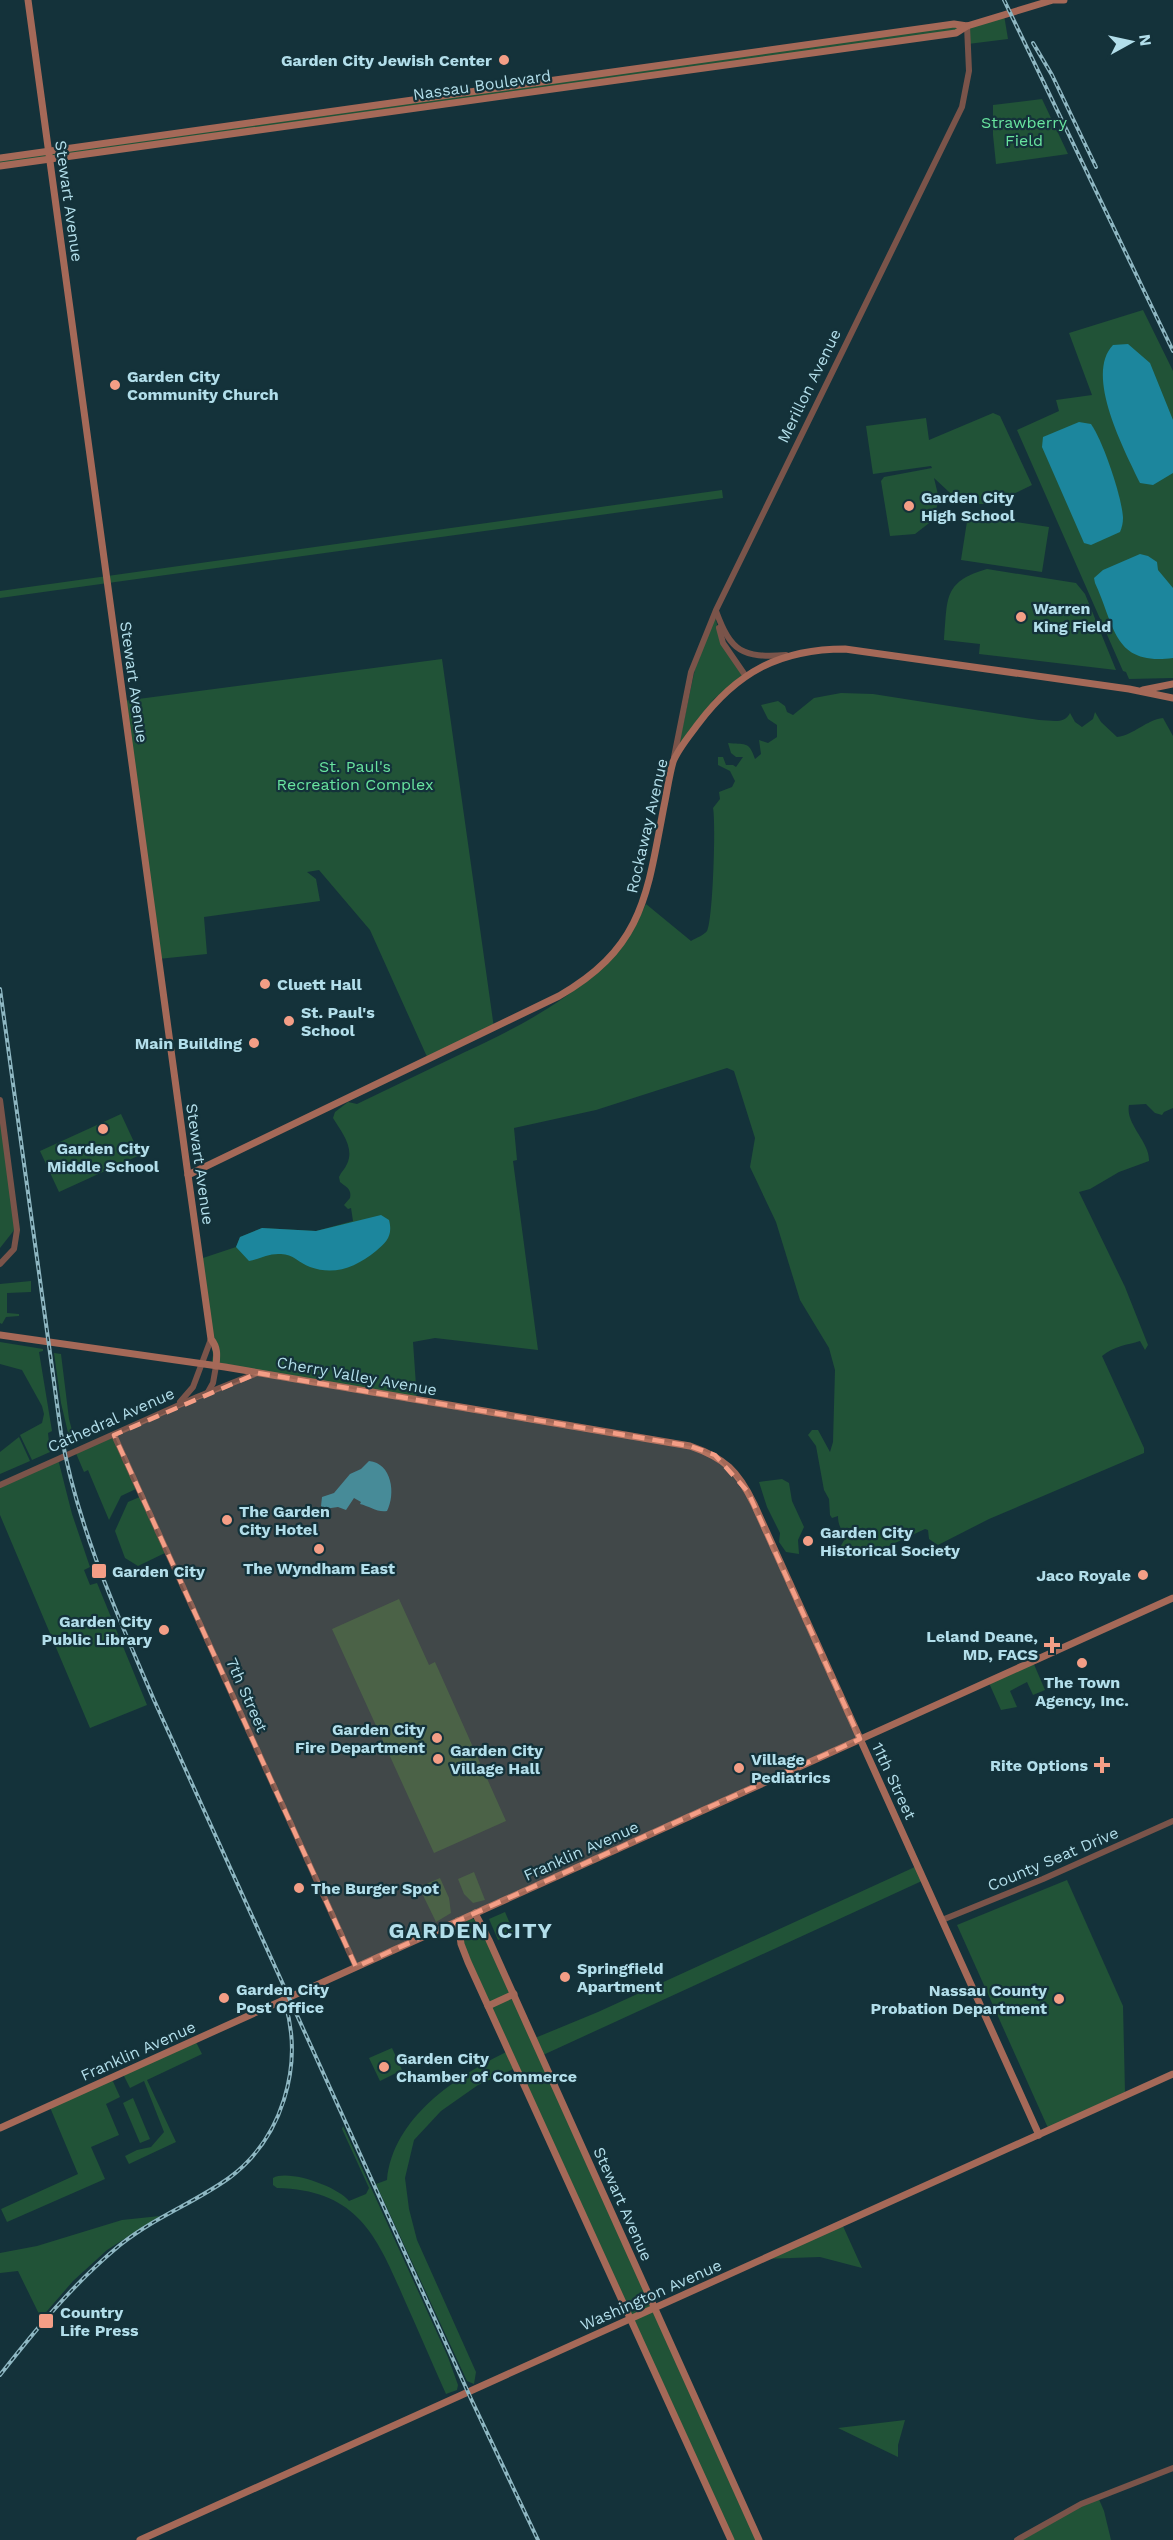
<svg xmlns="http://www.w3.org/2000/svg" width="1173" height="2540" font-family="'Work Sans',sans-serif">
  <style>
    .green { fill: #215337 }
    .water { fill: #1c869d }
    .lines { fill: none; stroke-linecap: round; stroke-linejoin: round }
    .tertiary { stroke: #7a544a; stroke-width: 6 }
    .secondary { stroke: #a56958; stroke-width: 7 }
    .rail-casing { stroke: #8eb7c2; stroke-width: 4 }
    .rail { stroke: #14323a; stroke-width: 1.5; stroke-dasharray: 4.5; stroke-linecap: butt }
    .marked { fill: #f49e86; fill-opacity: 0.2; stroke: #f49e86; stroke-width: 4.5; stroke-dasharray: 12 8; stroke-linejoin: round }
    .poi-dot { fill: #f49e86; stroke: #14323a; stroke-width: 2 }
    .labels { text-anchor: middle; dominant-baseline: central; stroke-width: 4.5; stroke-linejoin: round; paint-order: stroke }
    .poi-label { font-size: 16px; font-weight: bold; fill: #b2deea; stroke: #14323a; text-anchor: start }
    .street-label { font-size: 16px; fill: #b2deea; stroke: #14323a }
    .park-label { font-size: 16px; fill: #68e49f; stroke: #14323a }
    .district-label { font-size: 22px; font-weight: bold; letter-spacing: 1.5px; fill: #b2deea; stroke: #14323a }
  </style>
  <rect width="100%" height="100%" fill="#14323a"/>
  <g class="green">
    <path d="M1004,15L1008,39L968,44L967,26Z"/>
    <path d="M945,26L963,27L956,33L0,166V158Z"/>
    <path d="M1042,99L1068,154L996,164L993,135V105Z"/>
    <path d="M1143,310L1173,371V678L1129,679L1126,672L1123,671L1017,430L1059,411L1056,400L1092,395L1069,333Z"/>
    <path d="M993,413L1000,416L1032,485L993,504H962L934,478L939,499L933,520L915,534L890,536L881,481L884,477L932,468L931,466L873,474L866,426L926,418L929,440Z"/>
    <path d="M722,490L723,498L0,598V591Z"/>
    <path d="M968,515L1049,527L1042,572L961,560Z"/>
    <path d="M987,569L1076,583L1085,594L1116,670L979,654L980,644L944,640C948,599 942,582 987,569Z"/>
    <path d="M715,615L719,634L742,675L714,699L678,748L695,669Z"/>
    <path d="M442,659L494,1028L428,1059L370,930L319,870L307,872L316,879L320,901L204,917L207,954L158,959L123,701Z"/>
    <path d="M841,693L873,694L1039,720C1051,720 1064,725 1070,713L1075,722L1082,727L1093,719L1095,712L1101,722L1117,737C1134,735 1146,720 1163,718L1173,736V1108L1164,1112L1162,1115L1155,1113L1146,1104L1129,1105C1125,1124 1150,1142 1149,1161L1119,1172L1090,1189L1079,1192L1125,1287L1148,1345L1145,1350L1140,1341C1127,1345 1114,1346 1102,1356L1144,1448V1453L989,1519L938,1545L929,1539L928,1530L925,1529L865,1557L854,1555L846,1558L837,1555L836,1552C854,1531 838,1536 838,1516L832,1518L830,1515L829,1499L824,1490L816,1446L808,1435L812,1430H818L830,1452L833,1442L835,1370L829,1348L800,1300L776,1222L750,1167L755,1138L734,1071L727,1068L596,1110L514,1128L517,1160L513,1161L538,1350L435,1338L413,1342L417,1400L211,1365L213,1355L200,1259L236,1247L240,1237L262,1228L316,1231L353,1221L351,1208L348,1209L344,1205L350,1198C352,1189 346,1187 340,1182L339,1177C341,1172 345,1169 347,1164C355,1148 341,1131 333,1118L335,1112L348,1102L357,1104C393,1087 429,1069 465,1052C539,1017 608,982 646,904L691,941C696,938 704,935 707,931C713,920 716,821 713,808L720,799L719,792L732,787L735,781L730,771L718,765V757H723L726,765H733L736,767L743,757H736L731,753L728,743C744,745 749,740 755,759L761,754L759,740L768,743L777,737V725L768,719L761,705L778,701L785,706L787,712L793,715L814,698Z"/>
    <path d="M0,1113L15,1229L0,1248Z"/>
    <path d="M121,1114L140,1155L59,1192L40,1151Z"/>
    <path d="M31,1281V1292L7,1293V1313L19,1314V1316L6,1317L2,1324L0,1323V1284Z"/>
    <path d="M0,1342L43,1349V1351L39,1352L52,1431L48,1433L50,1452L32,1460L20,1435L42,1423L44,1414L42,1406L22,1370L0,1364Z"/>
    <path d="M54,1353L61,1354L69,1419L74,1438L70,1441L61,1403Z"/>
    <path d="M114,1435L138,1488L121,1496L109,1520L88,1470L84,1472L75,1451Z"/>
    <path d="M19,1437L30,1461L0,1474V1452Z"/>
    <path d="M58,1459L72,1514L90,1567L84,1570L90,1585L97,1583L147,1705L90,1728L0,1515V1484Z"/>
    <path d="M782,1479L789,1483L792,1501L804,1527L798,1540L799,1554L786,1552L779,1542L780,1533L767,1507L759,1482Z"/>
    <path d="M142,1496L167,1552L138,1566L125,1558L115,1531L128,1502Z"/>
    <path d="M399,1599L429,1665L435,1662L506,1821L434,1853L332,1629Z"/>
    <path d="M1033,1662L1045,1690L1033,1695L1027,1682L1010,1691L1017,1707L1001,1710L989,1683Z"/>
    <path d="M917,1866L924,1880L543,2055L759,2540H729L516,2068L478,2085L441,2111L414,2140L405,2178L409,2209L417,2240L476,2372L474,2384L467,2381L376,2184L387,2180C393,2117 457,2076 508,2051L468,1964L460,1924L470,1919H475L535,2038L598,2012Z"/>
    <path d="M474,1872L485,1900L473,1903L464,1894L458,1879Z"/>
    <path d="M440,1878L449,1898L451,1913L436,1922L419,1887Z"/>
    <path d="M1067,1880L1123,2006L1125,2092L1048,2128L957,1925Z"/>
    <path d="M505,1912L514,1933L498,1940L489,1919Z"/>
    <path d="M195,2040L202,2054L147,2080L176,2142L129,2164L125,2156L137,2150L151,2147L164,2132L144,2081L130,2088L122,2072Z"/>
    <path d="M392,2048L402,2070L380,2081L369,2058Z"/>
    <path d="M111,2077L120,2097L106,2104L119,2135L91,2147L105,2179L7,2222L1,2209L78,2174L49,2105Z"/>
    <path d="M133,2098L150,2139L140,2143L123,2103Z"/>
    <path d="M343,2126L448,2357L458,2385L457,2390L446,2394C432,2363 419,2332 405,2301C377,2236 358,2190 277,2188L273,2185V2178C289,2169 338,2187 349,2201L366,2194L369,2188L342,2129Z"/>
    <path d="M160,2216L107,2250L73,2281L41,2318L18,2271L0,2273V2253L37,2246L122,2220Z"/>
    <path d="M842,2224L862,2268L820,2257L763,2259Z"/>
    <path d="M905,2420L898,2445V2457L838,2428Z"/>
    <path d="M1098,2497L1104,2511L1111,2540H1017Z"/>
  </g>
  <g class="water">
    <path d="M1128,344L1150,363L1173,420V473L1153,485L1140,483C1125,451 1084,375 1113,345Z"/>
    <path d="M1079,422L1091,424C1103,441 1122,497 1123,518C1123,523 1122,527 1120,532L1091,545L1084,543L1042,447L1043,437Z"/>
    <path d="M1140,554L1148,556L1157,562L1158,570L1173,588V658C1113,666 1115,626 1095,583L1094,578L1103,570Z"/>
    <path d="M381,1215L389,1220C393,1235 387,1242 376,1251C356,1267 335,1276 310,1267C299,1263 293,1254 281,1254C269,1253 260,1259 249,1261L236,1247L240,1237L262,1228L316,1231Z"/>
    <path d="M369,1461C392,1463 396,1494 387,1511C378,1513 369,1506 360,1504L361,1502L354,1498L346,1510L338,1507L324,1509L321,1506L322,1497L334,1493L350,1474L361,1469Z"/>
  </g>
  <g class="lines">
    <g class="tertiary">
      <path d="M716,611C731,652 742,658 786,655"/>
      <path d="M719,628L723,643L745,675"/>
      <path d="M674,757L691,672L716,610L962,107L969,71L967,26"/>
      <path d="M0,1100L17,1230L14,1249L0,1264"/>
      <path d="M208,1392L213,1383L216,1366"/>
      <path d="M180,1402L193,1387L211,1339"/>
      <path d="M114,1435L356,1967"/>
      <path d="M0,1485L197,1397L257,1373"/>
      <path d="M942,1920L1043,1879L1173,1821"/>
      <path d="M1017,2540L1081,2504L1173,2468"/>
    </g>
    <g class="secondary">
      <path d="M28,0L188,1175L211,1339C218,1348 217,1355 216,1366"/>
      <path d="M0,158L954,24L967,26L1053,0H1064"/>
      <path d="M0,166L956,33L967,26"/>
      <path d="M1143,690L1173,684"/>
      <path d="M188,1175L559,996C644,947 647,894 664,806C667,792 669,776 673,762C678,749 690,735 698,724C737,672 780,649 845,649L1129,689L1173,698"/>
      <path d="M0,1335L225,1367L690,1446C725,1458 738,1471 754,1504L1039,2135"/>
      <path d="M475,1913L489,1940L759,2540"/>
      <path d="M458,1921L461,1944L468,1962L731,2540"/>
      <path d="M488,2006L514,1994"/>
      <path d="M0,2128L1173,1598"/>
      <path d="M140,2540L1173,2074"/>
    </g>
    <g class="rail-casing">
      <g id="rail">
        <path d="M1004,0L1173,351"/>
        <path d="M1033,43L1052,75L1096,167"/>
        <path d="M0,989L61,1433C77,1526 117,1614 154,1700L472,2401L538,2540"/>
        <path d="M0,2375C37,2328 74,2283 120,2245C155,2217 194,2203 229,2178C282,2139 304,2066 285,2003"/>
      </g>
    </g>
    <use href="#rail" class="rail"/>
  </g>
  <path class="marked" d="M258,1373L690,1446L715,1455L748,1492L860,1739L356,1967L114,1435Z"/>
  <g class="poi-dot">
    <circle cx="504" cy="60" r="6"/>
    <circle cx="115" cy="385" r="6"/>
    <circle cx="909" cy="506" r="6"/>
    <circle cx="1021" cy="617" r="6"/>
    <circle cx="265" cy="984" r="6"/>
    <circle cx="289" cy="1021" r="6"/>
    <circle cx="254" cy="1043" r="6"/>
    <circle cx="103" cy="1129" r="6"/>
    <circle cx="227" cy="1520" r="6"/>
    <circle cx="808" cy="1541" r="6"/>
    <circle cx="319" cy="1549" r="6"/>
    <rect x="91" y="1563" width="16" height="16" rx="3"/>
    <circle cx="1143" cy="1575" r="6"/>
    <circle cx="164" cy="1630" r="6"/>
    <path d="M1049 1636h6v6h6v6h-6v6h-6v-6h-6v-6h6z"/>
    <circle cx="1082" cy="1663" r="6"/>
    <circle cx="437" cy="1738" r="6"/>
    <circle cx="438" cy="1759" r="6"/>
    <path d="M1099 1756h6v6h6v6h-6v6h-6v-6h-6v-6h6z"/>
    <circle cx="739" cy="1768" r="6"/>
    <circle cx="299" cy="1888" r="6"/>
    <circle cx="565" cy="1977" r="6"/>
    <circle cx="224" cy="1998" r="6"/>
    <circle cx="1059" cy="1999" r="6"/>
    <circle cx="384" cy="2067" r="6"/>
    <rect x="38" y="2313" width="16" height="16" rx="3"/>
  </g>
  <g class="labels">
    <g class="poi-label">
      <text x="492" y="60" text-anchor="end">Garden City Jewish Center</text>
      <text x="127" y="376">Garden City<tspan x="127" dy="18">Community Church</tspan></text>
      <text x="921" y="497">Garden City<tspan x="921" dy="18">High School</tspan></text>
      <text x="1033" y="608">Warren<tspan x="1033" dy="18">King Field</tspan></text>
      <text x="277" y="984">Cluett Hall</text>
      <text x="301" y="1012">St. Paul's<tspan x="301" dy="18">School</tspan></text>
      <text x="242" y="1043" text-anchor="end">Main Building</text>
      <text x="103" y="1148" text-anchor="middle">Garden City<tspan x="103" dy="18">Middle School</tspan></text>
      <text x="239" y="1511">The Garden<tspan x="239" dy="18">City Hotel</tspan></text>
      <text x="820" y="1532">Garden City<tspan x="820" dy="18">Historical Society</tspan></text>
      <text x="319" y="1568" text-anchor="middle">The Wyndham East</text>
      <text x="112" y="1571">Garden City</text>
      <text x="1131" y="1575" text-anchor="end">Jaco Royale</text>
      <text x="152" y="1621" text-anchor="end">Garden City<tspan x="152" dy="18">Public Library</tspan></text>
      <text x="1038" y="1636" text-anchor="end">Leland Deane,<tspan x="1038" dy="18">MD, FACS</tspan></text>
      <text x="1082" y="1682" text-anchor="middle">The Town<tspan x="1082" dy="18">Agency, Inc.</tspan></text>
      <text x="425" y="1729" text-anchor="end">Garden City<tspan x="425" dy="18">Fire Department</tspan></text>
      <text x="450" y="1750">Garden City<tspan x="450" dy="18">Village Hall</tspan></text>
      <text x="751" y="1759">Village<tspan x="751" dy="18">Pediatrics</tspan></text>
      <text x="1088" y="1765" text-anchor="end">Rite Options</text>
      <text x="311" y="1888">The Burger Spot</text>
      <text x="577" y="1968">Springfield<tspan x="577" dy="18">Apartment</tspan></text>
      <text x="236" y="1989">Garden City<tspan x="236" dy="18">Post Office</tspan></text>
      <text x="1047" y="1990" text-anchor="end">Nassau County<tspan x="1047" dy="18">Probation Department</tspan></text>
      <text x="396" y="2058">Garden City<tspan x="396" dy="18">Chamber of Commerce</tspan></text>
      <text x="60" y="2312">Country<tspan x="60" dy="18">Life Press</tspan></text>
    </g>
    <g class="street-label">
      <text transform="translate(482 85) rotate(-8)">Nassau Boulevard</text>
      <text transform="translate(69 201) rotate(82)">Stewart Avenue</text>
      <text transform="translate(809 386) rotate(-64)">Merillon Avenue</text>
      <text transform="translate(134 682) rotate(82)">Stewart Avenue</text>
      <text transform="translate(647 826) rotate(-77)">Rockaway Avenue</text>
      <text transform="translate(200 1164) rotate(82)">Stewart Avenue</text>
      <text transform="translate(357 1376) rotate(10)">Cherry Valley Avenue</text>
      <text transform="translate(111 1420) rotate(-24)">Cathedral Avenue</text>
      <text transform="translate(247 1695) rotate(66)">7th Street</text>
      <text transform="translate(894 1781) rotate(65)">11th Street</text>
      <text transform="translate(581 1851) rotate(-24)">Franklin Avenue</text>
      <text transform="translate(1053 1859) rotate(-23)">County Seat Drive</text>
      <text transform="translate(138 2051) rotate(-24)">Franklin Avenue</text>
      <text transform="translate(623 2204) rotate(66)">Stewart Avenue</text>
      <text transform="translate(651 2295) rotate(-24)">Washington Avenue</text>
    </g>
    <g class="park-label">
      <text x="1024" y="122">Strawberry<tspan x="1024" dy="18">Field</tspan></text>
      <text x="355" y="766">St. Paul's<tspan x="355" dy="18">Recreation Complex</tspan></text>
    </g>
    <g class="district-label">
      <text x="471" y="1930">GARDEN CITY</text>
    </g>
  </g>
  <g transform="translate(1131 42) rotate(82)" stroke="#14323a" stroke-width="4.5" paint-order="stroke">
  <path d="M0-4.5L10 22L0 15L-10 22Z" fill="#b2deea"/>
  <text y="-9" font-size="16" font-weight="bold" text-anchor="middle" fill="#b2deea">N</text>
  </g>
</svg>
